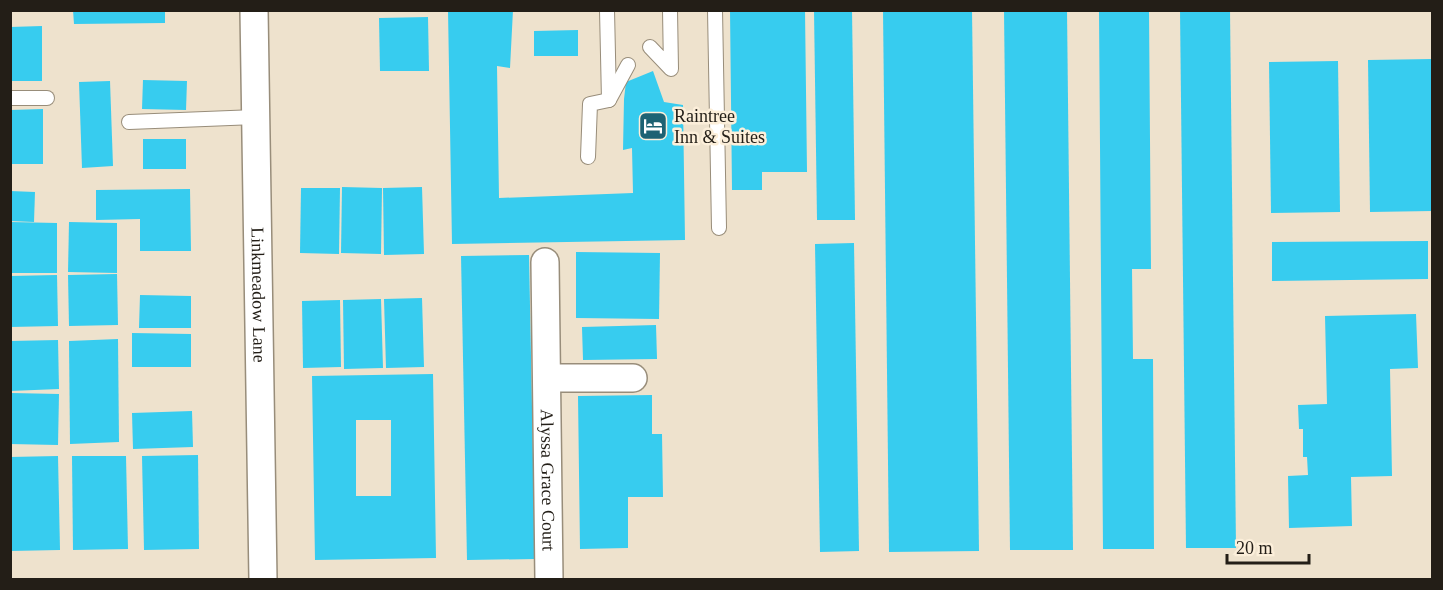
<svg xmlns="http://www.w3.org/2000/svg" width="1443" height="590" font-family="'Times New Roman',serif">
  <style>
    .building { fill: #37ccef; fill-rule: evenodd }
    .lines { fill: none; stroke-linecap: round; stroke-linejoin: round }
    .service-casing { stroke: #988d7a; stroke-width: 16 }
    .minor-casing { stroke: #988d7a; stroke-width: 30 }
    .service { stroke: #fff; stroke-width: 14 }
    .minor { stroke: #fff; stroke-width: 27 }
    .labels { text-anchor: middle; dominant-baseline: central; stroke-width: 5; stroke-linejoin: round; paint-order: stroke }
    .poi-label { font-size: 18px; fill: #231e17; stroke: #fcefda; text-anchor: start }
    .street-label { font-size: 18px; fill: #231e17; stroke: #fcefda }
  </style>
  <rect width="100%" height="100%" fill="#eee2cd"/>
  <g class="building">
    <path d="M73,10H165V23L74,24Z"/>
    <path d="M448,10H513L510,68L497,66L499,198L633,193L632,148L623,150L624,99L626,82L653,71L664,102L683,105L685,240L452,244Z"/>
    <path d="M730,10H805L807,172H762V190H732Z"/>
    <path d="M814,10H852L855,220H817Z"/>
    <path d="M883,10H972L979,551L889,552Z"/>
    <path d="M1004,10H1067L1073,550H1010Z"/>
    <path d="M1099,10H1149L1151,269H1132L1133,359H1153L1154,549H1103Z"/>
    <path d="M1180,10H1230L1236,548H1186Z"/>
    <path d="M428,17L429,71H380L379,18Z"/>
    <path d="M42,26V81H10V27Z"/>
    <path d="M578,30V56H534V31Z"/>
    <path d="M1432,59V211L1370,212L1368,60Z"/>
    <path d="M1338,61L1340,212L1271,213L1269,62Z"/>
    <path d="M143,80L187,81L186,110L142,109Z"/>
    <path d="M110,81L113,166L82,168L79,82Z"/>
    <path d="M43,109V164H10V110Z"/>
    <rect x="143" y="139" width="43" height="30"/>
    <path d="M342,187L382,188L381,254L341,253Z"/>
    <path d="M422,187L424,254L384,255L383,188Z"/>
    <path d="M301,188H340L339,254L300,253Z"/>
    <path d="M190,189L191,251H140V219L96,220V190Z"/>
    <path d="M10,191L35,192L34,222L10,221Z"/>
    <path d="M10,222L57,223V273H10Z"/>
    <path d="M69,222L117,223V273L68,272Z"/>
    <path d="M1428,241V279L1272,281V242Z"/>
    <path d="M854,243L859,551L820,552L815,244Z"/>
    <path d="M576,252L660,253L659,319L576,318Z"/>
    <path d="M529,255L535,559L467,560L461,256Z"/>
    <path d="M117,274L118,325L69,326L68,275Z"/>
    <path d="M57,275L58,326L10,327V276Z"/>
    <path d="M140,295L191,296V328H139Z"/>
    <path d="M422,298L424,367L386,368L384,299Z"/>
    <path d="M381,299L383,368L344,369L343,300Z"/>
    <path d="M340,300L341,367L303,368L302,301Z"/>
    <path d="M1416,314L1418,368L1390,369L1392,476L1351,477L1352,526L1289,528L1288,476L1308,475L1307,457H1303V429H1299L1298,405L1327,404L1325,316Z"/>
    <path d="M656,325L657,359L583,360L582,327Z"/>
    <path d="M132,333L191,334V367H132Z"/>
    <path d="M118,339L119,442L70,444L69,341Z"/>
    <path d="M58,340L59,389L10,391V341Z"/>
    <path d="M433,374L436,558L315,560L312,376ZM356,420H391V496H356Z"/>
    <path d="M11,393L59,394L58,445L10,444Z"/>
    <path d="M652,395V434H662L663,497H628V548L580,549L578,396Z"/>
    <path d="M192,411L193,447L133,449L132,413Z"/>
    <path d="M198,455L199,549L144,550L142,456Z"/>
    <path d="M58,456L60,550L10,551V457Z"/>
    <path d="M72,456H126L128,549L73,550Z"/>
  </g>
  <g class="lines">
    <g class="service-casing">
      <g id="service">
        <path d="M715,10L719,228"/>
        <path d="M650,47L671,69L670,10"/>
        <path d="M10,98H47"/>
        <path d="M609,100L628,65"/>
        <path d="M129,122L256,117"/>
        <path d="M588,157L590,104L609,100L607,10"/>
      </g>
    </g>
    <g class="minor-casing">
      <g id="minor">
        <path id="s1" d="M254,10L263,580"/>
        <path id="s2" d="M545,262L549,580"/>
        <path d="M547,378H633"/>
      </g>
    </g>
    <use href="#service" class="service"/>
    <use href="#minor" class="minor"/>
  </g>
  <defs>
    <g id="hotel-square" transform="scale(1.5)"><rect x="-9" y="-9" width="18" height="18" rx="4" fill="#1d6273" stroke="#fcefda"/><path d="M-6-4.5h1.5V1H6V5H4.5V3h-9V5H-6ZM-4 0a1.8 1.8 0 1 1 3.6 0ZM.5 0V-2.5h3Q6-2.5 6 0Z" fill="#fff"/></g>
  </defs>
  <g fill-rule="evenodd">
    <use href="#hotel-square" x="653" y="126"/>
  </g>
  <g class="labels">
    <g class="poi-label">
      <text x="674" y="116">Raintree<tspan x="674" dy="21">Inn &amp; Suites</tspan></text>
    </g>
    <g class="street-label">
      <text stroke="none"><textPath href="#s1" startOffset="285">Linkmeadow Lane</textPath></text>
      <text stroke="none"><textPath href="#s2" startOffset="218">Alyssa Grace Court</textPath></text>
    </g>
  </g>
  <rect width="1443" height="590" fill="none" stroke="#231e17" stroke-width="24"/>
  <path d="M1227 554v9h82v-9" fill="none" stroke="#231e17" stroke-width="3"/>
  <text x="1236" y="554" font-size="18" fill="#231e17" stroke="#fcefda" stroke-width="4.5" paint-order="stroke">20 m</text>
</svg>
